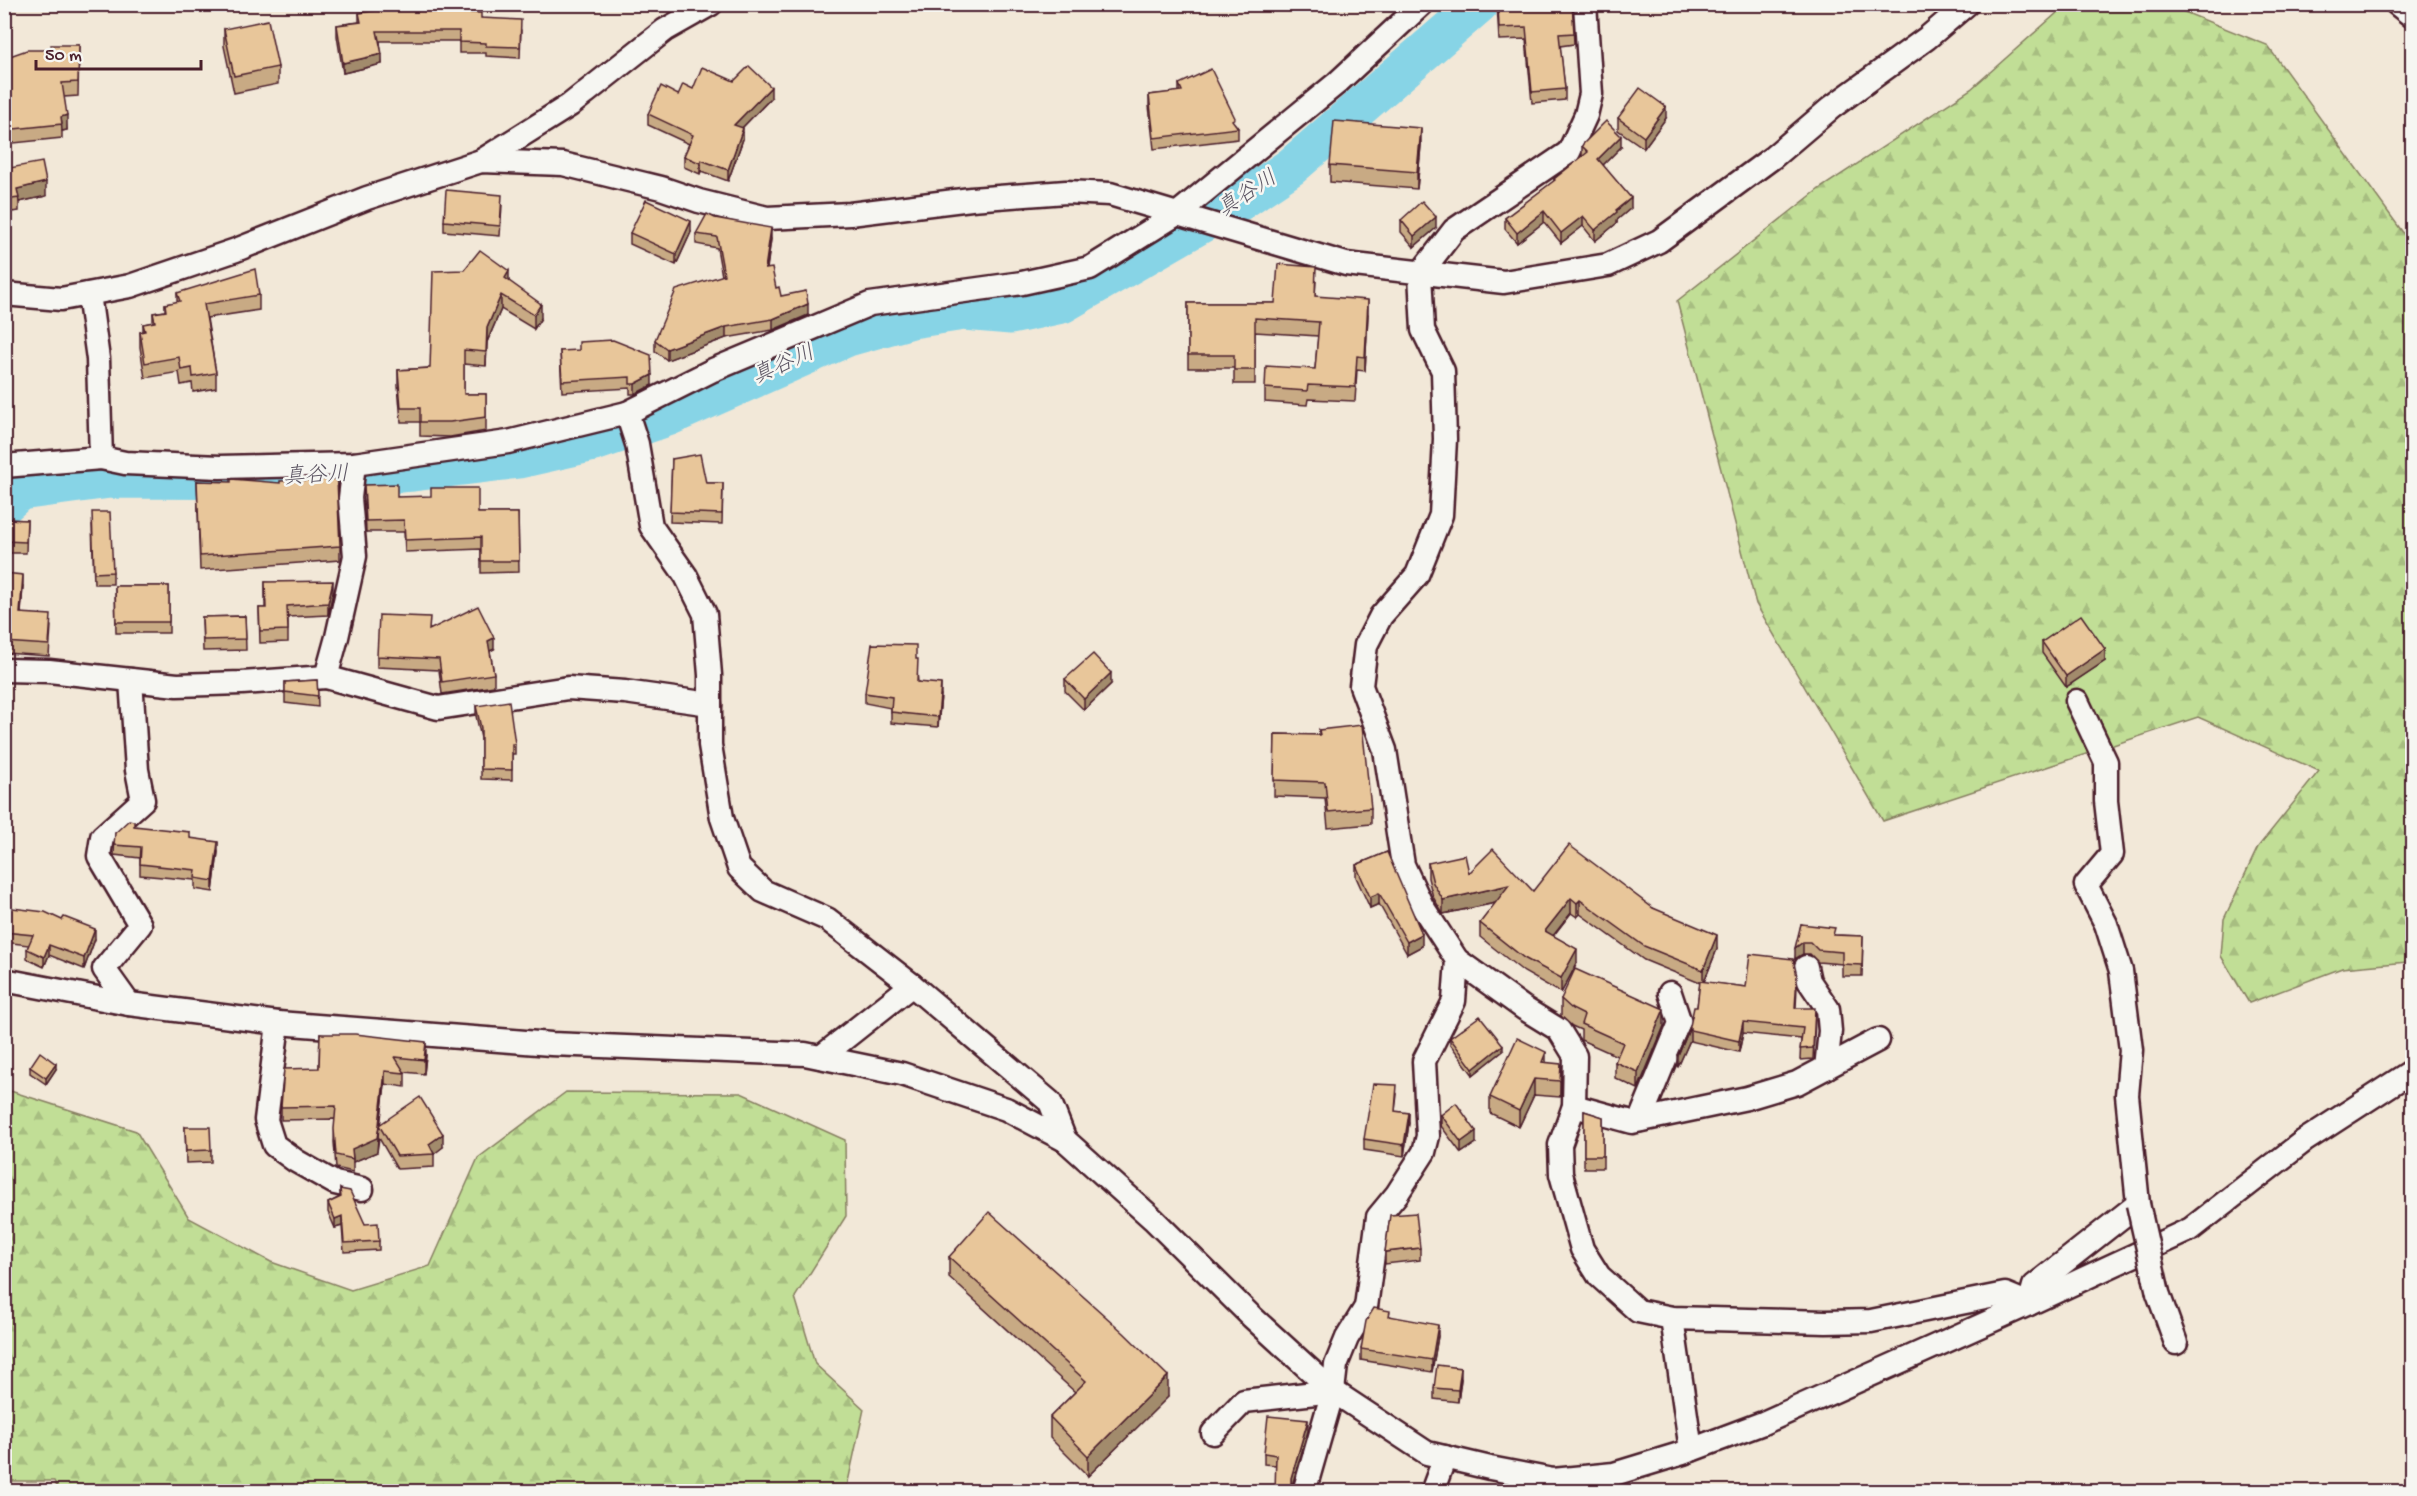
<svg xmlns="http://www.w3.org/2000/svg" width="2417" height="1496" font-family="'Gochi Hand','Klee One',sans-serif">
  <style>
    .forest { fill: url(#forest-firs); stroke: #867e60; stroke-width: 1.5 }
    .lines { fill: none; stroke-linecap: round; stroke-linejoin: round }
    .river { stroke: #87d4e6; stroke-width: 39 }
    .minor-casing { stroke: #4a1f2b; stroke-width: 27 }
    .minor { stroke: #f6f6f2; stroke-width: 22 }
    .minor-bridge-casing { stroke: #4a1f2b; stroke-width: 27; stroke-linecap: butt }
    .minor-bridge { stroke: #f6f6f2; stroke-width: 22 }
    .wall { fill: #c8aa84; stroke: #4a1f2b; stroke-width: 1.5 }
    .shaded-wall { fill: #a28b6c; stroke: #4a1f2b; stroke-width: 1.5 }
    .building { fill: #e8c69a; stroke: #4a1f2b; stroke-width: 1.5 }
    .labels { text-anchor: middle; dominant-baseline: central; stroke-width: 5; stroke-linejoin: round; paint-order: stroke }
    .water-label { font-size: 22px; font-style: italic; fill: #5c5563; stroke: #f6f6f2 }
  </style>
  <defs>
    <pattern id="forest-firs" width="22" height="20" patternUnits="userSpaceOnUse" patternTransform="scale(1.5)"><rect width="22" height="20" fill="#c1de96"/><path d="M5 1l3.5 6h-7zM16 11l3.5 6h-7z" fill="#a7be81"/></pattern>
  </defs>
  <rect width="100%" height="100%" fill="#f2e8d8"/>
  <filter id="ink" filterUnits="userSpaceOnUse"><feTurbulence type="fractalNoise" baseFrequency=".0167" numOctaves="2"/><feDisplacementMap in="SourceGraphic" scale="12" xChannelSelector="R" yChannelSelector="G"/><feConvolveMatrix kernelMatrix="1 2 1 2 8 2 1 2 1" color-interpolation-filters="sRGB"/></filter>
  <g filter="url(#ink)">
    <g class="forest">
      <path d="M2066,5H2167L2267,45L2412,245V960L2408,962L2342,968L2249,1003L2221,956L2224,919L2258,847L2319,771L2198,717L1883,821L1756,604L1677,301L1819,189L1971,89Z"/>
      <path d="M4,1089L136,1131L189,1218L271,1262L351,1290L430,1266L478,1158L566,1092L741,1093L845,1140L846,1216L795,1297L815,1364L864,1409L846,1491L60,1492L54,1481H5Z"/>
    </g>
    <g class="lines">
      <path class="river" d="M4,505L20,491L110,479L309,480L413,472L519,459L594,442L670,416L848,337L912,319L964,311L1011,315L1062,304L1239,202L1291,167L1479,4"/>
      <g class="minor-casing">
        <g id="minor">
          <path d="M1585,4L1591,94L1586,115L1569,152L1454,230L1420,274L1423,330L1443,371L1445,439L1441,515L1417,575L1381,616L1366,645L1361,686L1385,750L1403,865L1422,906L1457,960L1525,1009L1559,1030L1575,1056L1574,1106L1560,1145L1561,1174L1582,1249L1599,1276L1638,1311L1672,1318L1826,1322L1871,1321L2005,1294L2029,1304L2034,1286L2138,1204L2127,1095L2131,1050L2121,971L2106,924L2086,885L2112,854L2106,801V762L2077,701"/>
          <path d="M2397,4L2412,16"/>
          <path d="M481,161L570,105L665,30L711,4"/>
          <path d="M4,294L61,299L130,286L236,250L367,198L481,161L563,164L661,188L699,201L767,218L850,214L971,199L1066,192L1110,194L1346,264L1504,282L1608,265L1659,241L1772,158L1832,107L1927,38L1967,4"/>
          <path d="M89,294L98,359L101,458L125,463L220,467L354,464L508,442L627,413L713,370L870,304L1022,283L1090,268L1177,214L1337,83L1422,4"/>
          <path d="M627,413L637,444L651,526L686,576L705,614L710,675V745L722,818L739,868L763,891L827,919L912,985L1050,1102L1065,1140"/>
          <path d="M354,464L350,498L355,556L337,637L326,677L438,708L568,688L625,692L710,704"/>
          <path d="M4,466L101,458"/>
          <path d="M4,670L49,671L177,685L242,683L326,677"/>
          <path d="M1806,967L1809,981L1828,1009L1830,1031L1826,1068"/>
          <path d="M4,980L129,1004L278,1023L551,1044L805,1054L902,1074L1006,1109L1065,1140L1153,1219L1252,1317L1333,1391L1427,1453L1490,1468L1553,1480L1614,1474L1683,1453L1763,1423L2029,1304L2191,1229L2304,1141L2412,1071"/>
          <path d="M129,1004L104,969L140,925L99,856L102,837L143,800L137,770L131,680"/>
          <path d="M278,1023L266,1120L274,1145L296,1161L335,1183L362,1189"/>
          <path d="M821,1057L912,985"/>
          <path d="M1574,1106L1632,1122L1747,1098L1797,1083L1878,1040"/>
          <path d="M1640,1120L1680,1023L1670,993"/>
          <path d="M2158,1293L2176,1343"/>
          <path d="M1672,1318L1691,1450"/>
          <path d="M1213,1433L1244,1401L1333,1391"/>
          <path d="M1304,1492L1333,1391L1336,1365L1347,1338L1366,1307L1378,1217L1397,1194L1424,1152L1428,1136L1424,1061L1454,1001L1457,960"/>
          <path d="M1432,1492L1445,1457"/>
        </g>
      </g>
      <use href="#minor" class="minor"/>
      <g class="minor-bridge-casing">
        <path id="minor-bridge" d="M2138,1204L2158,1293"/>
      </g>
      <use href="#minor-bridge" class="minor-bridge"/>
    </g>
    <g class="wall">
      <path d="M1497,4H1572L1574,44L1560,46L1565,89V100L1532,103L1526,39L1499,40Z"/>
      <path d="M453,12L481,18L521,30L520,58L486,56V53H459V41H380L382,64L343,73L337,36V25L359,22V13Z"/>
      <path d="M224,29L278,67V84L234,93L224,46Z"/>
      <path d="M79,45L78,96L64,97L67,130L62,131V138L4,144V58Z"/>
      <path d="M1179,84L1235,124L1238,128V139L1154,149L1149,106V95L1179,92Z"/>
      <path d="M693,89L771,98L742,128L743,139L728,181L701,171L700,174L684,167V156L689,144L648,125V114L678,95Z"/>
      <path d="M1618,118H1666L1644,148L1618,130Z"/>
      <path d="M1421,145L1417,189L1330,182V165Z"/>
      <path d="M1582,146L1621,147L1603,165L1631,208L1617,220V223L1595,241L1583,226L1561,243L1544,222L1517,243L1505,229V218L1554,181V179L1582,157Z"/>
      <path d="M4,169L46,196L19,202V211L4,213Z"/>
      <path d="M502,205L500,236L444,231V221Z"/>
      <path d="M715,218L771,239L767,269L776,288L781,296L808,315L773,330L726,338L667,360L655,351V340L722,276L717,248L696,244V234Z"/>
      <path d="M1401,220L1436,228L1414,247L1401,232Z"/>
      <path d="M691,232L676,265L630,244V233Z"/>
      <path d="M509,281L541,318L534,329L501,309L487,342L486,366L464,364V394H486V431L450,437L420,436V422H401L398,385V370L430,368Z"/>
      <path d="M1316,281L1315,296L1368,314L1365,371L1357,370L1355,401L1308,399L1307,405L1265,402V388L1315,369L1318,336L1255,332V384H1234V368H1188V303H1275Z"/>
      <path d="M177,293L259,295V310L207,318L216,373V388L193,392L192,383L181,385L179,372L145,378L140,347V332L143,331V324L153,322V313L165,311V304L177,302Z"/>
      <path d="M560,351L652,385L635,394H630V388L562,392Z"/>
      <path d="M672,459L706,483H723L722,524L670,522Z"/>
      <path d="M197,481L340,546V560L200,570Z"/>
      <path d="M364,485L397,497L478,513H518L519,572L481,573V549L405,552L404,532H366Z"/>
      <path d="M4,519L27,520L26,553H4Z"/>
      <path d="M92,524L113,572V584H94Z"/>
      <path d="M4,573L23,586L21,613L51,626L49,656L4,653Z"/>
      <path d="M265,582L333,592L328,615L288,617V642L260,643L259,608H265Z"/>
      <path d="M115,586H169V633H116Z"/>
      <path d="M245,616L246,650L203,651L202,617Z"/>
      <path d="M430,629L494,649L490,651L494,674V686L442,694L439,670L377,667V656Z"/>
      <path d="M2042,642L2105,661L2066,687L2042,653Z"/>
      <path d="M916,659L918,682L941,695L938,727L891,723V708L865,703V693Z"/>
      <path d="M1065,679L1111,684L1084,710L1065,691Z"/>
      <path d="M317,680L318,707L285,703V682Z"/>
      <path d="M476,706L515,744V754H512V780L481,779V738L476,716Z"/>
      <path d="M1319,730L1371,808V824L1328,828L1325,798L1274,796L1275,734L1319,735Z"/>
      <path d="M134,826L190,838L218,852L213,892L195,889V880L140,875V858L114,855L115,833Z"/>
      <path d="M1387,852L1422,946L1407,954L1379,904L1370,908L1356,877V865Z"/>
      <path d="M1428,863L1469,873L1533,891L1653,908L1717,949L1704,982L1746,987H1797L1796,1008L1815,1019L1813,1059L1800,1060L1801,1039L1743,1033L1739,1052L1690,1041V1040L1678,1067L1677,1066V1055L1690,1026L1697,1007L1700,983L1644,960L1580,914L1577,917L1571,913L1553,936L1577,963L1561,993L1524,972L1480,937V923L1496,903L1443,914L1433,897L1428,878Z"/>
      <path d="M4,907L95,939L84,969L49,955L44,967L27,959V949L29,945L4,942Z"/>
      <path d="M1801,924L1835,935L1863,936L1862,976H1842V964L1818,962L1810,954H1803L1795,959Z"/>
      <path d="M1561,999L1664,1026L1638,1089L1615,1078V1062L1617,1056L1581,1040V1030L1572,1026L1561,1016Z"/>
      <path d="M320,1034L426,1055L424,1074L404,1072L405,1073V1087L385,1084L380,1124L443,1147L434,1153V1167L397,1169L379,1138L377,1152L353,1162V1172L336,1168L334,1142L335,1119L281,1120V1107L319,1068Z"/>
      <path d="M1450,1038L1503,1051L1473,1075L1450,1044Z"/>
      <path d="M1546,1063L1561,1080L1560,1097L1534,1095L1519,1127L1490,1113V1097Z"/>
      <path d="M30,1067L56,1069L46,1084L30,1073Z"/>
      <path d="M1397,1095L1395,1111L1409,1123L1404,1156L1364,1150V1139Z"/>
      <path d="M1584,1111L1603,1117V1168H1584Z"/>
      <path d="M1441,1115L1476,1143L1461,1153L1441,1126Z"/>
      <path d="M185,1127L211,1150V1162L186,1163Z"/>
      <path d="M340,1189L365,1224L379,1241V1250L344,1252L342,1226L335,1228L328,1212V1203L340,1197Z"/>
      <path d="M1420,1248V1260L1385,1264V1252Z"/>
      <path d="M949,1257L1168,1397L1088,1476L1050,1438V1417L1075,1392L949,1277Z"/>
      <path d="M1390,1316L1438,1336L1432,1372L1361,1360V1349Z"/>
      <path d="M1461,1379L1458,1402L1434,1399V1388Z"/>
      <path d="M1308,1431L1292,1486L1276,1465L1264,1464V1453Z"/>
    </g>
    <g class="shaded-wall">
      <path d="M382,54V64L343,73V63Z"/>
      <path d="M771,87V98L734,136V125Z"/>
      <path d="M1666,107V118L1644,148V137Z"/>
      <path d="M67,115V130L62,131L61,117Z"/>
      <path d="M743,128V139L728,181V170Z"/>
      <path d="M1421,128V145L1417,189V172Z"/>
      <path d="M1621,136V147L1598,170V159Z"/>
      <path d="M701,160V171L700,174V163Z"/>
      <path d="M46,182V196L19,202L17,189Z"/>
      <path d="M1631,198V208L1617,220V223L1595,241V230Z"/>
      <path d="M1544,211V222L1517,243V233Z"/>
      <path d="M1583,216V226L1561,243V233Z"/>
      <path d="M1436,217V228L1414,247V236Z"/>
      <path d="M691,221V232L676,265V254Z"/>
      <path d="M771,228V239L765,280V269Z"/>
      <path d="M509,271V285L505,278Z"/>
      <path d="M501,295V309L487,342L486,366L487,328Z"/>
      <path d="M1368,300V314L1365,371V357Z"/>
      <path d="M541,304V318L534,329V315Z"/>
      <path d="M808,304V315L773,330V319Z"/>
      <path d="M726,327V338L667,360V349Z"/>
      <path d="M652,375V385L635,394V384Z"/>
      <path d="M23,575V586L20,624V613Z"/>
      <path d="M333,581V592L328,615V603Z"/>
      <path d="M494,638V649L488,652V641Z"/>
      <path d="M2105,649V661L2066,687V676Z"/>
      <path d="M1111,673V684L1084,710V699Z"/>
      <path d="M941,684V695L938,727V717Z"/>
      <path d="M218,842V852L213,892V881Z"/>
      <path d="M1509,885V900L1443,914V900Z"/>
      <path d="M1379,893V904L1370,908V897Z"/>
      <path d="M1571,898V913L1545,946V931Z"/>
      <path d="M1580,900V914L1577,917V903Z"/>
      <path d="M95,929V939L84,969V958Z"/>
      <path d="M1422,934V946L1407,954V942Z"/>
      <path d="M1717,935V949L1703,984V970Z"/>
      <path d="M1803,942V954L1795,959V948Z"/>
      <path d="M49,945V955L44,967V957Z"/>
      <path d="M1577,949V963L1561,993V978Z"/>
      <path d="M1664,1009V1026L1638,1089V1072Z"/>
      <path d="M1743,1022V1033L1739,1052V1041Z"/>
      <path d="M1690,1027V1040L1678,1067V1056Z"/>
      <path d="M426,1042V1055L424,1074V1060Z"/>
      <path d="M1503,1045V1051L1473,1075V1069Z"/>
      <path d="M1546,1052V1068L1542,1062Z"/>
      <path d="M56,1064V1069L46,1084V1078Z"/>
      <path d="M1561,1064V1080L1560,1097V1081Z"/>
      <path d="M385,1071V1084L380,1127L379,1125Z"/>
      <path d="M1534,1079V1095L1519,1127V1111Z"/>
      <path d="M1409,1113V1123L1404,1156V1145Z"/>
      <path d="M379,1125L377,1152L353,1162L352,1149Z"/>
      <path d="M1476,1131V1143L1461,1153V1142Z"/>
      <path d="M443,1134V1147L434,1154L429,1144Z"/>
      <path d="M342,1216V1226L335,1228V1219Z"/>
      <path d="M1438,1325V1336L1432,1372V1360Z"/>
      <path d="M1461,1368V1379L1458,1402V1390Z"/>
      <path d="M1168,1376V1397L1088,1476V1456Z"/>
      <path d="M1308,1420V1431L1291,1489V1478Z"/>
    </g>
    <g class="building">
      <path d="M390,4H452L453,12L481,13V18L521,20L520,47L486,46V43L459,42V31H377L382,54L343,63L337,25L361,22L359,13L390,8Z"/>
      <path d="M1498,4H1572L1574,33L1559,34L1565,89L1532,92L1526,27L1499,28Z"/>
      <path d="M268,20L278,67L234,76L224,29Z"/>
      <path d="M51,45H79L78,82L62,83L67,115L61,117L62,124L4,130V86H7L4,78V58L27,50H51Z"/>
      <path d="M749,66L771,87L734,125L743,128L728,170L701,160L700,163L684,156L693,135L648,114L661,86L678,95L683,84L693,89L702,67L734,81Z"/>
      <path d="M1211,69L1235,118L1232,120L1238,128L1154,138L1149,95L1182,91L1179,84Z"/>
      <path d="M1640,88L1666,107L1644,137L1618,118Z"/>
      <path d="M1334,121L1421,128L1417,172L1330,165Z"/>
      <path d="M1606,121L1621,136L1598,159L1631,198L1616,210L1617,212L1595,230L1583,216L1561,233L1544,211L1517,233L1505,218L1555,180L1554,179L1588,152L1582,146L1583,144Z"/>
      <path d="M42,162L46,182L17,189L19,198L4,200V169Z"/>
      <path d="M446,190L502,195L500,226L444,221Z"/>
      <path d="M646,200L691,221L676,254L630,233Z"/>
      <path d="M1422,201L1436,217L1414,236L1401,220Z"/>
      <path d="M707,214L715,218L771,228L765,269L772,268L776,288L779,287L781,296L806,291L808,304L773,319L726,327L667,349L655,340L676,290L724,275L717,237L696,234Z"/>
      <path d="M480,250L509,271L505,278L541,304L534,315L501,295L487,328L486,352L464,350V394H486V417L450,422H420V408H401L398,370L430,368L433,271L464,270Z"/>
      <path d="M1278,264L1316,267L1315,296L1368,300L1365,357L1357,356L1355,387L1308,385L1307,391L1265,388L1266,366L1315,369L1319,322L1255,318V370H1234V355H1188V303H1275Z"/>
      <path d="M255,269L259,295L204,304L216,373L193,377L192,368L181,370L179,357L145,363L140,332L145,331L143,324L155,322L153,313L166,311L165,304L180,301L177,293Z"/>
      <path d="M613,340L651,355L652,375L635,384H630V377L562,381L560,351L579,350V342Z"/>
      <path d="M700,454L706,483H723L722,514L670,512L672,459Z"/>
      <path d="M231,479L280,483V481L337,479L340,546L200,556L197,481L231,482Z"/>
      <path d="M397,484V497L431,496V488H478V513H518L519,561H481V537L405,540L404,520L366,521L364,485Z"/>
      <path d="M92,512H110L113,572L94,573Z"/>
      <path d="M4,519L27,520L26,542L4,541Z"/>
      <path d="M4,573L23,575L20,613L51,615L49,645L4,642Z"/>
      <path d="M333,581L328,603L287,606L288,630L260,631L259,608H266L265,582Z"/>
      <path d="M115,586H169V622H116Z"/>
      <path d="M478,606L494,638L488,641L494,674L442,682L439,659L377,656L379,615L430,617L429,630Z"/>
      <path d="M2081,615L2105,649L2066,676L2042,642Z"/>
      <path d="M245,616L246,639L203,640L202,617Z"/>
      <path d="M872,644L916,645V659H918L917,682L941,684L938,717L891,712L892,697L865,693Z"/>
      <path d="M1093,654L1111,673L1084,699L1065,679Z"/>
      <path d="M317,680L318,696L285,692V682Z"/>
      <path d="M509,701L515,744H512V770L481,769V728L476,706Z"/>
      <path d="M1362,725L1371,808L1328,812L1325,782L1274,780L1275,734L1320,735L1319,730Z"/>
      <path d="M129,820L134,821V826L190,832V838L218,842L213,881L195,878L196,870L140,864L141,847L114,845L115,833Z"/>
      <path d="M1569,845L1653,908L1717,935L1703,970L1644,946L1580,900L1577,903L1571,898L1545,931L1577,949L1561,978L1524,958L1480,923L1509,885L1443,900L1433,883L1428,863L1465,855L1469,873L1493,849L1533,891Z"/>
      <path d="M1387,852L1422,934L1407,942L1379,893L1370,897L1356,865Z"/>
      <path d="M4,907L45,912L62,920L64,917L95,929L84,958L49,945L44,957L27,949L33,935L4,932Z"/>
      <path d="M1801,924L1835,928L1833,935L1863,936L1862,965L1842,964V952L1818,950L1810,942H1803L1795,948Z"/>
      <path d="M1750,954L1793,959L1797,976L1795,1008H1815L1813,1048L1800,1049L1803,1028L1743,1022L1739,1041L1690,1030V1027L1678,1056L1677,1055L1690,1026L1694,1007H1697L1700,981L1746,987Z"/>
      <path d="M1575,969L1664,1009L1638,1072L1615,1062L1623,1043L1581,1024L1584,1015L1572,1009L1561,999Z"/>
      <path d="M1480,1016L1503,1045L1473,1069L1450,1038Z"/>
      <path d="M320,1034H355L426,1042L424,1060L395,1057L405,1073L385,1071L379,1125L420,1097L443,1134L429,1144L434,1154L397,1156L379,1125L377,1138L352,1149L353,1159L336,1155L334,1129L336,1106L281,1107L284,1069L319,1068Z"/>
      <path d="M1517,1038L1546,1052L1542,1062L1561,1064L1560,1081L1534,1079L1519,1111L1490,1097Z"/>
      <path d="M40,1052L56,1064L46,1078L30,1067Z"/>
      <path d="M1373,1084L1397,1085L1395,1111L1409,1113L1404,1145L1364,1139Z"/>
      <path d="M1456,1103L1476,1131L1461,1142L1441,1115Z"/>
      <path d="M1584,1111L1603,1117V1156H1584Z"/>
      <path d="M185,1127H210L211,1150L186,1151Z"/>
      <path d="M340,1189L350,1191L365,1224L378,1223L379,1241L344,1243L342,1216L335,1219L328,1203L341,1197Z"/>
      <path d="M989,1212L1124,1333L1168,1376L1088,1456L1050,1417L1086,1381L949,1257Z"/>
      <path d="M1416,1213L1420,1248L1385,1252L1390,1215Z"/>
      <path d="M1374,1308L1390,1311L1389,1316L1438,1325L1432,1360L1361,1349L1366,1321Z"/>
      <path d="M1437,1365L1461,1368L1458,1390L1434,1388Z"/>
      <path d="M1268,1416L1308,1420L1291,1478V1485L1295,1491H1275L1276,1455L1264,1453Z"/>
    </g>
  </g>
  <g class="labels">
    <g class="water-label">
      <text transform="translate(1248 195) rotate(-33)">真谷川</text>
      <text transform="translate(784 366) rotate(-24)">真谷川</text>
      <text transform="translate(316 477) rotate(-3)">真谷川</text>
    </g>
  </g>
  <rect width="2417" height="1496" fill="none" stroke="#f6f6f2" stroke-width="24"/>
  <rect x="12" y="12" width="2393" height="1472" fill="none" stroke="#4a1f2b" stroke-width="2" filter="url(#ink)"/>
  <path d="M36 60v9h165v-9" fill="none" stroke="#4a1f2b" stroke-width="3"/>
  <text x="45" y="60" font-size="18" fill="#4a1f2b" stroke="#f6f6f2" stroke-width="4.5" paint-order="stroke">50 m</text>
</svg>
